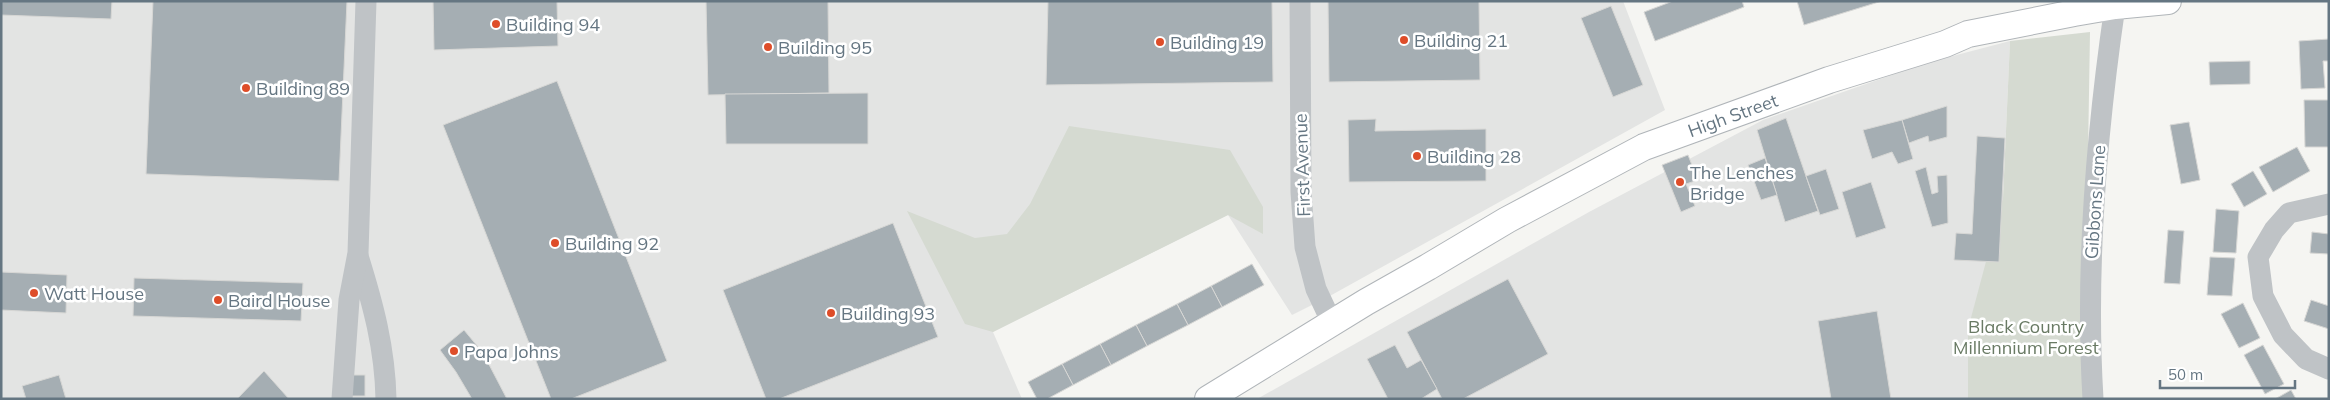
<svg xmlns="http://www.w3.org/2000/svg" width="2330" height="400" font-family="Mulish,sans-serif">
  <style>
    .built { fill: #e3e4e3 }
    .green { fill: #d5dad1 }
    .building { fill: #a5aeb3; stroke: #d7d7d5 }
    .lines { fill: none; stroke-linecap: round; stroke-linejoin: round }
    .major-casing { stroke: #b0b5b9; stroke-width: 28 }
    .minor { stroke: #bfc3c6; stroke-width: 21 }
    .major { stroke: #fff; stroke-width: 26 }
    .poi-dot { fill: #de4d29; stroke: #fff; stroke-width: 2 }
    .labels { text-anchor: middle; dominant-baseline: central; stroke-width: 5; stroke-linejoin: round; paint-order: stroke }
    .poi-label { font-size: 18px; fill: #657682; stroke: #fff; text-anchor: start }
    .street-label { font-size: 18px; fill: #657682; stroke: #fff }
    .park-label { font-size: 18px; fill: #697a64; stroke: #fff }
  </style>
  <rect width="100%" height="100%" fill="#f5f5f2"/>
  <g class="built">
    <path d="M1,1H1623L1665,110L1328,297L1292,315L1228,215L993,332L1022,399H1Z"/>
    <path d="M2010,41L1994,399H1257L1589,212L1763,120L1926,63Z"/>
  </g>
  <g class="green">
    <path d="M2090,32L2084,399H1968V329L2003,198L2010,41Z"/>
    <path d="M1069,126L1230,150L1263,207V234L1228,215L993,332L965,324L907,211L975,238L1007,234L1030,204Z"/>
  </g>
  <g class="building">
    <path d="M1,1H112L111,19L1,15Z"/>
    <path d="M153,1H347L339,181L146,174Z"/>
    <path d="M433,1H557L558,46L434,50Z"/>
    <path d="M706,1H828L829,93L708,95Z"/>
    <path d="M1048,1H1272L1273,82L1046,85Z"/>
    <path d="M1328,1H1479L1480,80L1329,82Z"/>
    <path d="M1673,1H1742L1744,7L1655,41L1644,12Z"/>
    <path d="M1797,1H1882L1804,25Z"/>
    <path d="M1611,6L1643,85L1613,97L1581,18Z"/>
    <path d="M2329,39V61H2323L2325,88L2301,89L2299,41Z"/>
    <path d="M2250,61V84L2210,85L2209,62Z"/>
    <path d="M557,81L667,361L571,399H551L443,125Z"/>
    <path d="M868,93V144H726L725,94Z"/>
    <path d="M2304,100H2329V147H2305Z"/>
    <path d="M1947,106V137L1929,142L1928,136L1909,143L1902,120Z"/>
    <path d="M1786,118L1818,211L1785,222L1757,130Z"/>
    <path d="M1376,119L1375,131L1486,129V181L1349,182L1348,120Z"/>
    <path d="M1902,120L1913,159L1898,164L1892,152L1872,159L1863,130Z"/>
    <path d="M2189,122L2200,180L2181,184L2170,125Z"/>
    <path d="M1977,136L2005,138L1999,262L1954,260L1956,233L1972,234Z"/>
    <path d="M2297,147L2310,171L2273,192L2259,167Z"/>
    <path d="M1688,155L1698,180L1686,184L1695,206L1681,212L1662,165Z"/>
    <path d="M1765,158L1777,195L1761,200L1748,165Z"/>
    <path d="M1926,167L1932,194L1938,192L1937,176L1947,175L1948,223L1932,227L1915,171Z"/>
    <path d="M1826,169L1839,209L1820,215L1806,176Z"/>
    <path d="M2253,171L2267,194L2244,207L2231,184Z"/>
    <path d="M1871,182L1886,228L1856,238L1842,192Z"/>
    <path d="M2216,209L2239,211L2236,253L2213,252Z"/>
    <path d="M893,223L938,337L779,399H766L723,290Z"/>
    <path d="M2168,230L2184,231L2180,284L2164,283Z"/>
    <path d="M2312,232L2329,234V254L2310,253Z"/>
    <path d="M2210,257L2235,258L2232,296L2207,295Z"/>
    <path d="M1252,264L1264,285L1222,307L1211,286Z"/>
    <path d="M1,272L67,275L66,313L1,310Z"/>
    <path d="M134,278L303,283L301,321L133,316Z"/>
    <path d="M1508,279L1548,354L1463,399H1442L1407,332Z"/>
    <path d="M1211,286L1222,307L1188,325L1177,304Z"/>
    <path d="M2311,300L2329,306V329L2304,321Z"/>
    <path d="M2243,303L2260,338L2239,348L2221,314Z"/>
    <path d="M1177,304L1188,325L1147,346L1136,325Z"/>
    <path d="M1877,311L1891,399H1831L1818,321Z"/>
    <path d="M1136,325L1147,346L1111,365L1100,344Z"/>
    <path d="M464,330L483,353L507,399H472L456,372L440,350Z"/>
    <path d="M1100,344L1111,365L1073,385L1062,364Z"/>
    <path d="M1395,345L1407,368L1421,360L1437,389L1421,399H1388L1367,359Z"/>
    <path d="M2263,345L2284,384L2265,394L2244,355Z"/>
    <path d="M1062,364L1073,385L1047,399H1037L1028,382Z"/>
    <path d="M264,371L289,399H237Z"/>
    <path d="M59,375L66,399H26L22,386Z"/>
    <rect x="350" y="375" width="15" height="21"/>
    <path d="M2291,390L2296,399H2275Z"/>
  </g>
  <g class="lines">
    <g class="major-casing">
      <g id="major">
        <path id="s1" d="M1208,399L1366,302L1428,267L1507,220L1644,147L1829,80L1945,44L1968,34L2074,13L2115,6L2168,1"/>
      </g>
    </g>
    <g class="minor">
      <path d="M1300,1L1301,192L1305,247L1316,289L1332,323"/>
      <path d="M2329,204L2289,213L2274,230L2258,257L2263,296L2283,335L2306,359L2329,369"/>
      <path d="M358,256C373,304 385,348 386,399"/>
      <path d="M342,399L349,300L358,253L366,1"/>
      <path d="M2093,399C2085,267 2096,136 2115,6"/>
    </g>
    <use href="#major" class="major"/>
  </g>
  <g class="poi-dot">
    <circle cx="496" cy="24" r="5"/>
    <circle cx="1404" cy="40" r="5"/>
    <circle cx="1160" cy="42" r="5"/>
    <circle cx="768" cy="47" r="5"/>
    <circle cx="246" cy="88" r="5"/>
    <circle cx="1417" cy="156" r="5"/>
    <circle cx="1680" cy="182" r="5"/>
    <circle cx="555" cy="243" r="5"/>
    <circle cx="34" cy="293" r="5"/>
    <circle cx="218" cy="300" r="5"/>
    <circle cx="831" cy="313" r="5"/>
    <circle cx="454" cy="351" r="5"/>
  </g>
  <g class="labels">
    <g class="poi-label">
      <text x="506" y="24">Building 94</text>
      <text x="1414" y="40">Building 21</text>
      <text x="1170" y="42">Building 19</text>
      <text x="778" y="47">Building 95</text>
      <text x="256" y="88">Building 89</text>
      <text x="1427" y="156">Building 28</text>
      <text x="1690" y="172">The Lenches<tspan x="1690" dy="21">Bridge</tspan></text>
      <text x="565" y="243">Building 92</text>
      <text x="44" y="293">Watt House</text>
      <text x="228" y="300">Baird House</text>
      <text x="841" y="313">Building 93</text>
      <text x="464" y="351">Papa Johns</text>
    </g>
    <g class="street-label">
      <text stroke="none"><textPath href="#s1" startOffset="598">High Street</textPath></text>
      <text transform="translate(1302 165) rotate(-92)">First Avenue</text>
      <text transform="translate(2095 202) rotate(-86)">Gibbons Lane</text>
    </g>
    <g class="park-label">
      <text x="2026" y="326">Black Country<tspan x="2026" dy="21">Millennium Forest</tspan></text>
    </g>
  </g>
  <rect width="2330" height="400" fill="none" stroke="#657682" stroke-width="5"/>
  <path d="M2160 380v8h135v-8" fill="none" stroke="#657682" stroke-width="2.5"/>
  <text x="2168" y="380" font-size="15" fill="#657682" stroke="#ffffff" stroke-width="4" paint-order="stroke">50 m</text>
</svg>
